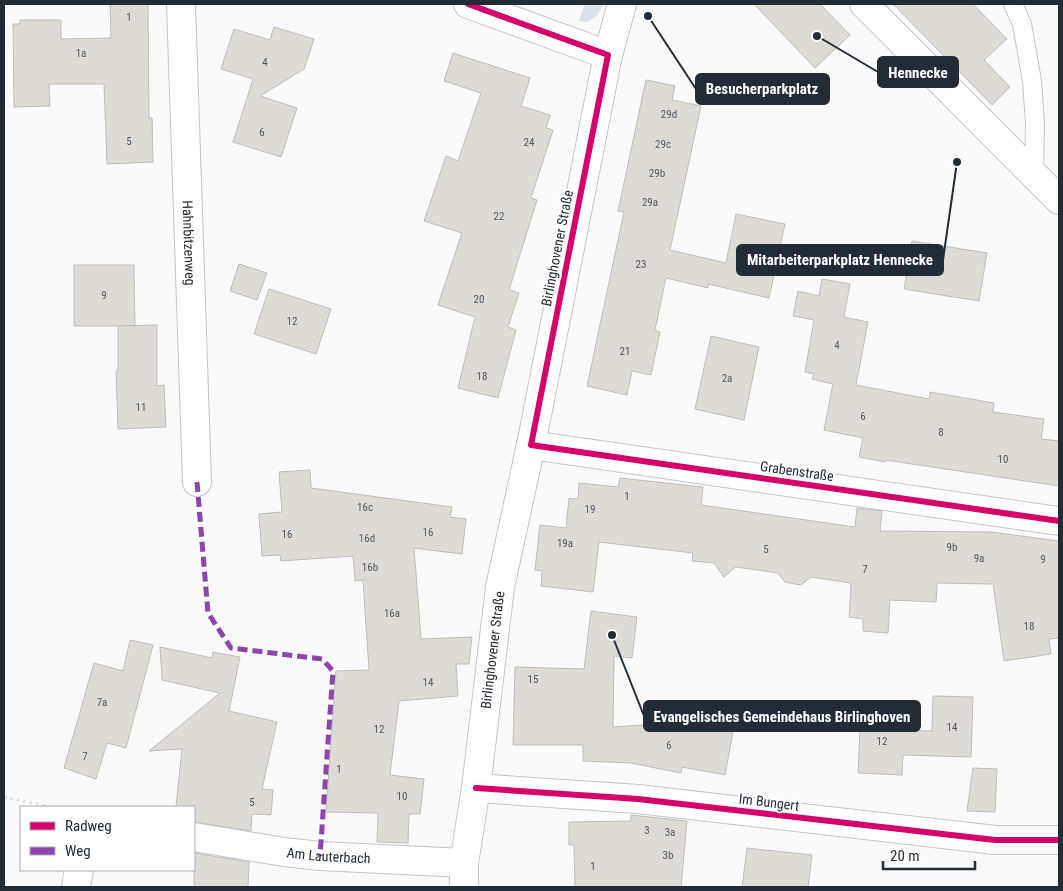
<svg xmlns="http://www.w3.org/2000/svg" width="1063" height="891" font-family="'Roboto Condensed',sans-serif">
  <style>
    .green { fill: #d9e2ec }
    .building { fill: #dedbd5; stroke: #c0bdb7 }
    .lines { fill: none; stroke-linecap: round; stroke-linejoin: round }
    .lane-casing { stroke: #c2c6cb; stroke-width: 20 }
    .street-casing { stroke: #c2c6cb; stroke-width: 30 }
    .path { stroke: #dddede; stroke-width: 3; stroke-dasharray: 2.5 4; stroke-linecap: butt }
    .lane { stroke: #fefefe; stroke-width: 18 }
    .street { stroke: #fefefe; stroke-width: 28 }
    .quiet { stroke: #8e44ad; stroke-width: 5; stroke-dasharray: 10 5; stroke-linecap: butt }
    .cycleway-casing { stroke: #fff; stroke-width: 9 }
    .cycleway { stroke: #d6006c; stroke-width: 6 }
    .labels { text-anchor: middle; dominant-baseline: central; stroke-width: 4; stroke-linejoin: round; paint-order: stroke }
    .number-label { font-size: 11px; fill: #51585e }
    .street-label { font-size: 14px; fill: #222c36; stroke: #fff }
    .leader { fill: none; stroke: #222c36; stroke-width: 2 }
    .callout-dot { fill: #222c36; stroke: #fff; stroke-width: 2 }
    .callout { fill: #222c36; stroke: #222c36; stroke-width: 2 }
    .callout-label { font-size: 15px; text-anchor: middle; font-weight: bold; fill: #fff }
  </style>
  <rect width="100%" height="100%" fill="#fafafa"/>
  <path class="green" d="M585,4H603L597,16L587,22L579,21Z"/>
  <g class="building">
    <path d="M110,4H148L149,118H152L153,162L107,164L104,84H49L50,106L14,107L13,24H20V20H61V39L111,38Z"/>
    <path d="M754,4H820L850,35L815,68Z"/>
    <path d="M893,4H973L1007,39L984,60L1010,87L992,105Z"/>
    <path d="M274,27L314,39L304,69L260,96L297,108L281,157L233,142L253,79L221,69L234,29L270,40Z"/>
    <path d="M453,53L530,78L521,106L550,115L546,128L553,130L531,198L537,200L509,290L519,293L508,327L516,330L498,398L458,388L475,317L438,305L462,233L424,221L446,156L458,161L481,93L444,81Z"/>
    <path d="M646,80L675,86L672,100L701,106L670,250L726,263L736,214L785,224L769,298L708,284V288L666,278L655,330L660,332L651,375L632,371L627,395L587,386L624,212L618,211Z"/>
    <path d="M912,241L987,253L979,301L904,289Z"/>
    <path d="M239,264L267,273L257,300L230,291Z"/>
    <path d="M74,265H134L135,326H74Z"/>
    <path d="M822,279L850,284L844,317L868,322L856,385L929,399L930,392L994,403L993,412L1044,419L1041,439L1059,441V486L885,460V462L859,457L863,438L824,430L833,384L812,379L814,374L805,372L814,320L793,316L798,291L819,296Z"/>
    <path d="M269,289L331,309L316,354L254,334Z"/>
    <path d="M157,325V386L164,385L166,427L118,429L116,371H118V326Z"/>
    <path d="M711,336L759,347L744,420L695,409Z"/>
    <path d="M310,470L311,488L452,507L450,517L466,519L462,554L414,548L421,639L472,637L469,664H456L458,696L399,701L390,775L424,779L420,814H409L408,843L377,842L378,813L326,812L336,671L369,670L363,580L355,581L353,556L281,561L280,555L262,556L259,514L282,512L279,472Z"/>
    <path d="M620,478L703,487L701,505L855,527L857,508L882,511L880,531L991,532L1059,541V638L1049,639L1051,654L1004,661L993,584L937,583L936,602L890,600L888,633L863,631V619L849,617L851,583L811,577L801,585L785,582L778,573L736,567L724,577L714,563L692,561L693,553L599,542L593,592L541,586L542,571L535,570L540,525L566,528L569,498L578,499L579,483L618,487Z"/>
    <path d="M591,611L637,617L632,658L614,656L613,727L656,724V722L690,728L691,724L733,732L725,775L682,767L681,773L631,763L583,761V745H513L515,667L584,669Z"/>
    <path d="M130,640L153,645L126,748L107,743L96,779L64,768L94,663L123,671Z"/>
    <path d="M160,647L212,658L213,652L240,657L229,711L277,722L262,789L273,790L271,815L252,814L251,831L194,822V807H176L182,749L149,751L220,693L162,680Z"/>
    <path d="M933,696L973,697L971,757L903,755L902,775L858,773L860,729L932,731Z"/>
    <path d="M973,768L997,769L995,812L967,811Z"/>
    <path d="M631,815L687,821L681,887H575L574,845H569V822L631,821Z"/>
    <path d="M747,848L812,855L808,887H742Z"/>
    <path d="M194,853L249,862L248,887H194Z"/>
  </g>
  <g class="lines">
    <g class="lane-casing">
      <path id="lane" d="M1013,4L1022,24L1032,81L1035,123L1034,173"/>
    </g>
    <g class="street-casing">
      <g id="street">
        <path id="s1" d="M181,4L197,482"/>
        <path d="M468,4L608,55"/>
        <path d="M864,4L1059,200"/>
        <path d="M531,445L1059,521"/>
        <path d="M476,788L638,799L995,840H1059"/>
        <path id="s2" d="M194,837L284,852L320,856L464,863"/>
        <path d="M76,887L79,870"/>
        <path id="s3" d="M464,887V863L476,788L500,587L531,445L608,55L622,4"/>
      </g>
    </g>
    <path class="path" d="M4,797L51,807"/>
    <use href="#lane" class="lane"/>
    <use href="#street" class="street"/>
    <path class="quiet" d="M197,482L208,613L231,648L322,659L333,671L320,856"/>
    <g class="cycleway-casing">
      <g id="cycleway">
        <path d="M468,4L608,55L531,445L1059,521"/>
        <path d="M476,788L638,799L995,840H1059"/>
      </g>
    </g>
    <use href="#cycleway" class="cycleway"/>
  </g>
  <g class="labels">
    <g class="number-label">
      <text x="129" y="17">1</text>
      <text x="81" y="53">1a</text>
      <text x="265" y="62">4</text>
      <text x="669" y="114">29d</text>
      <text x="262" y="132">6</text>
      <text x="129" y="141">5</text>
      <text x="529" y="142">24</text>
      <text x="663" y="144">29c</text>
      <text x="657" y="173">29b</text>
      <text x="650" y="202">29a</text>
      <text x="499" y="216">22</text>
      <text x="641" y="264">23</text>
      <text x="104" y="295">9</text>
      <text x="479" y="299">20</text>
      <text x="292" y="321">12</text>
      <text x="837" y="345">4</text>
      <text x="625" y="351">21</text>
      <text x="482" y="376">18</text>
      <text x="727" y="378">2a</text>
      <text x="141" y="407">11</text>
      <text x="863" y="416">6</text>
      <text x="941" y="432">8</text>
      <text x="1003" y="459">10</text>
      <text x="627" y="496">1</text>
      <text x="365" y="507">16c</text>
      <text x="590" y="509">19</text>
      <text x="428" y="532">16</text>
      <text x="287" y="534">16</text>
      <text x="367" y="538">16d</text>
      <text x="565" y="543">19a</text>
      <text x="952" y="547">9b</text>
      <text x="766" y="549">5</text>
      <text x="979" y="558">9a</text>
      <text x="1043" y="559">9</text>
      <text x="370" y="567">16b</text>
      <text x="865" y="569">7</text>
      <text x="392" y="613">16a</text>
      <text x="1029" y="626">18</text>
      <text x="533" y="679">15</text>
      <text x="428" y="682">14</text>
      <text x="102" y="702">7a</text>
      <text x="952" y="727">14</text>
      <text x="379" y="729">12</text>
      <text x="882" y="741">12</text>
      <text x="669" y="745">6</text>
      <text x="85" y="756">7</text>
      <text x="339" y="769">1</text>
      <text x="402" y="796">10</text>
      <text x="252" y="802">5</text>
      <text x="647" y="830">3</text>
      <text x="670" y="832">3a</text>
      <text x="668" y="855">3b</text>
      <text x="593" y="866">1</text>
    </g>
    <g class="street-label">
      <text stroke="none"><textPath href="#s1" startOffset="239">Hahnbitzenweg</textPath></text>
      <text transform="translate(557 248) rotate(-79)">Birlinghovener Straße</text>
      <text transform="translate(797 471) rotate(8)">Grabenstraße</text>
      <text stroke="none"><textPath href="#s3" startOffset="239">Birlinghovener Straße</textPath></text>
      <text transform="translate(769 802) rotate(7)">Im Bungert</text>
      <text stroke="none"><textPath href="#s2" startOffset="136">Am Lauterbach</textPath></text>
    </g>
  </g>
  <path class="leader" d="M817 36L878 72M648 16L696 89M957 162L943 260M612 635L644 716"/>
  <g class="callout-dot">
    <circle cx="817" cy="36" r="5"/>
    <circle cx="648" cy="16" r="5"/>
    <circle cx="957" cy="162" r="5"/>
    <circle cx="612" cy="635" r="5"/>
  </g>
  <g class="callout">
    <rect x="878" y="57" width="80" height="30" rx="5"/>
    <rect x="696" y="74" width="133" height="30" rx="5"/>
    <rect x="737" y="245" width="206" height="30" rx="5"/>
    <rect x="644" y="701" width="276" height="30" rx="5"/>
  </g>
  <g class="callout-label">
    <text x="918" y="78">Hennecke</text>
    <text x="762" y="94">Besucherparkplatz</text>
    <text x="840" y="265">Mitarbeiterparkplatz Hennecke</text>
    <text x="782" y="722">Evangelisches Gemeindehaus Birlinghoven</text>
  </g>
  <rect width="1063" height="891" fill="none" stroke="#222c36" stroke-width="10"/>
  <rect x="20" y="806" width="175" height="65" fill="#ffffff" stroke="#a7abaf"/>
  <rect x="30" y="822" width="25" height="8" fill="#d6006c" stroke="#a7abaf"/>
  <text x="65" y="831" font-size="15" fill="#222c36">Radweg</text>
  <rect x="30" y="847" width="25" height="8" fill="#8e44ad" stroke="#a7abaf"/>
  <text x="65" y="856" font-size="15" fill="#222c36">Weg</text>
  <path d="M883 861v8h92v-8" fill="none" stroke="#222c36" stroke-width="2.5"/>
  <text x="890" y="861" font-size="15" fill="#222c36" stroke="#ffffff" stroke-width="4" paint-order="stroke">20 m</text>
</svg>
